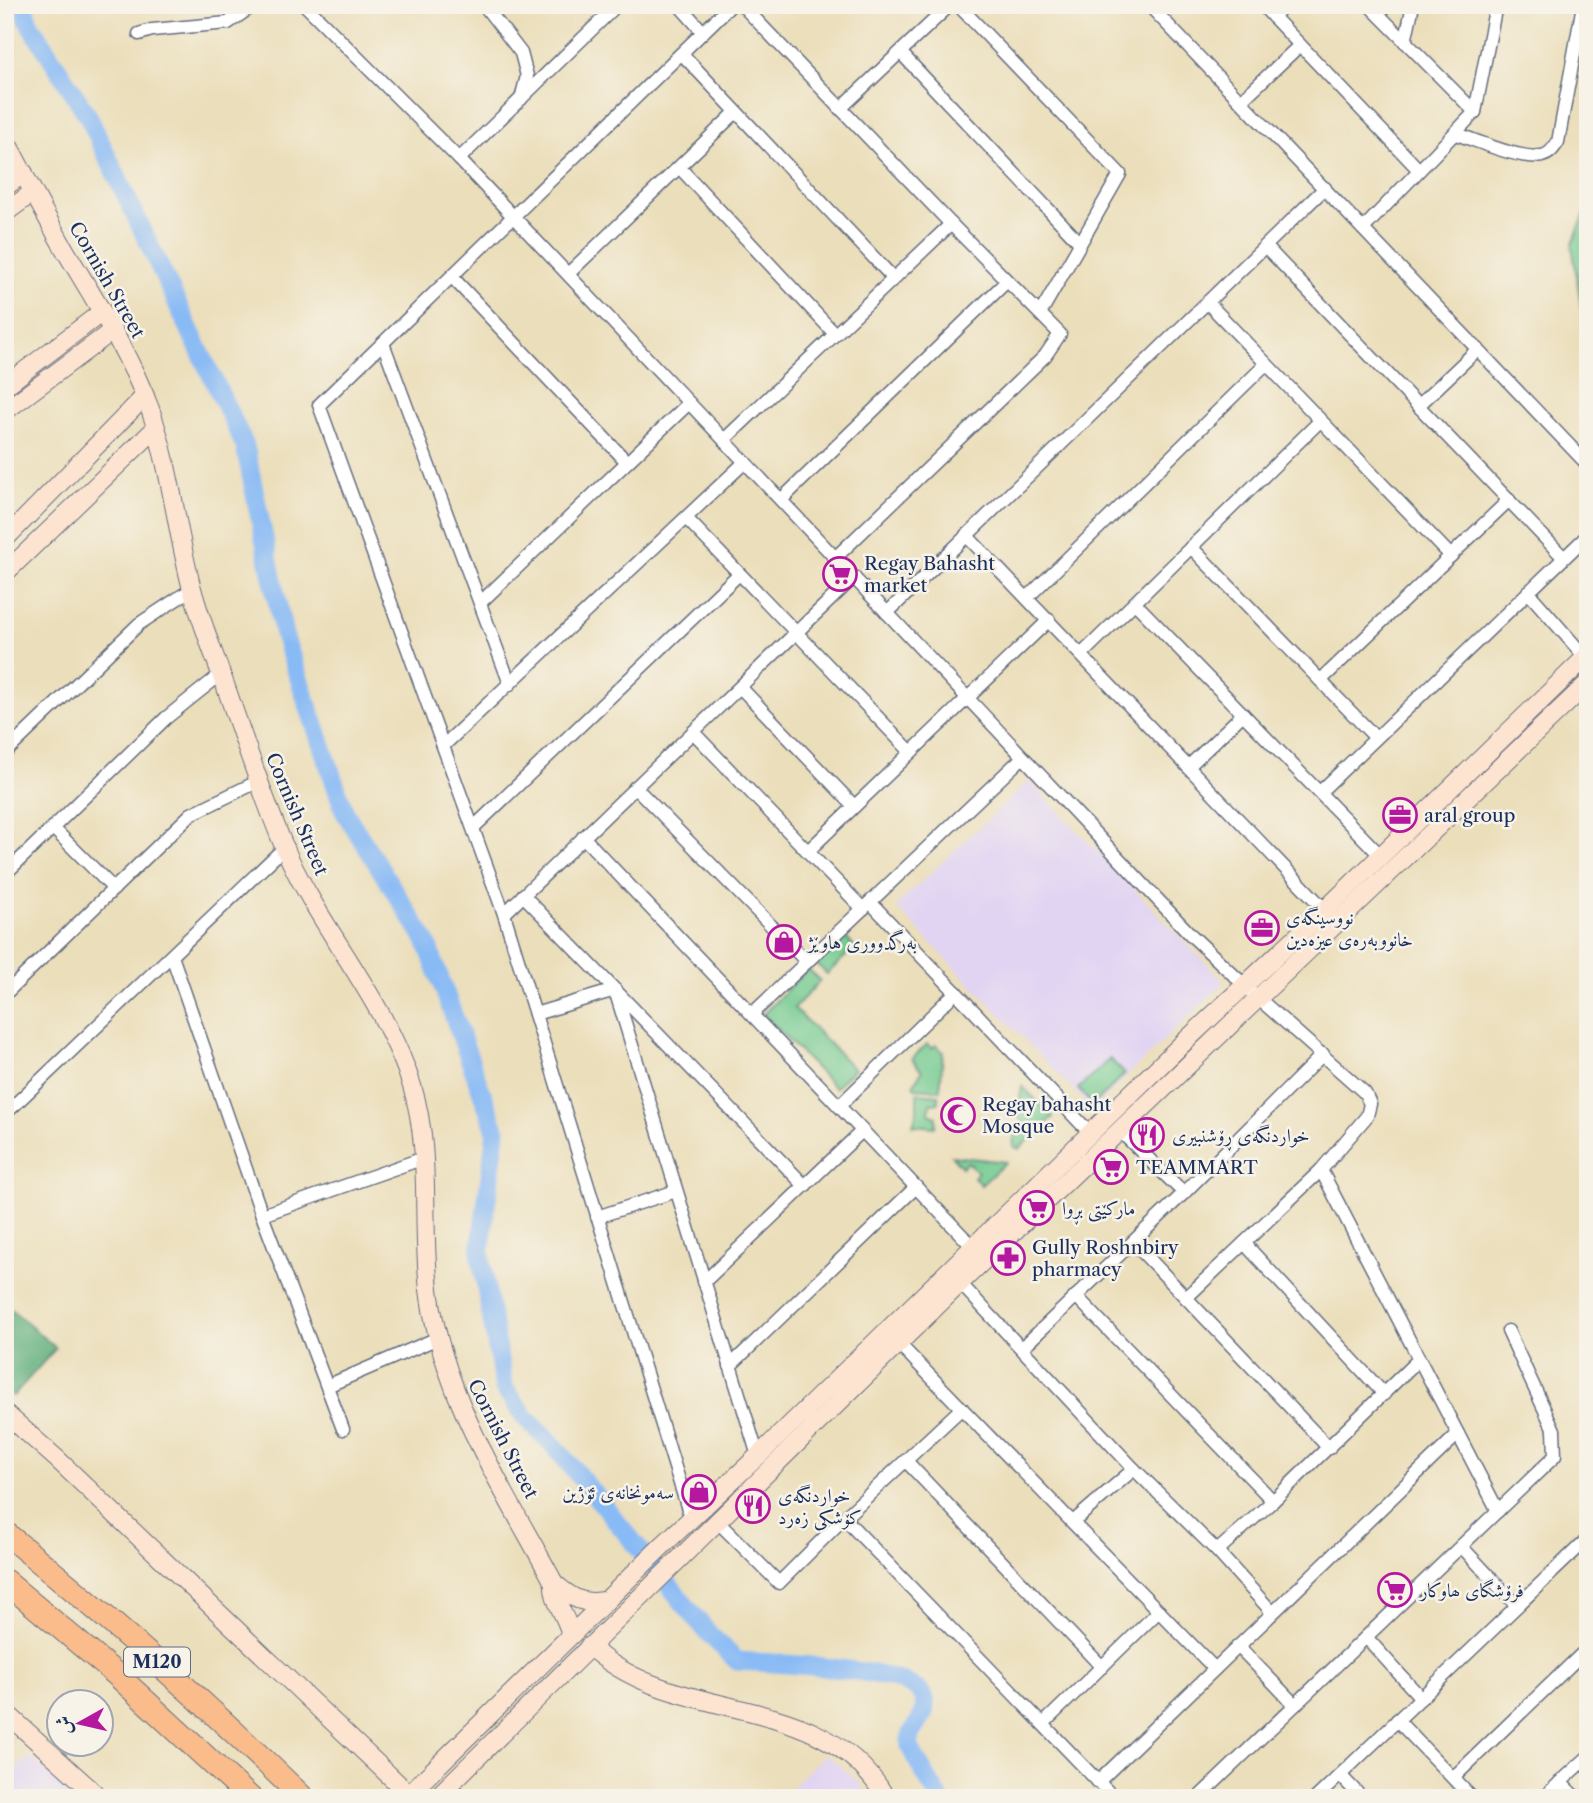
<svg xmlns="http://www.w3.org/2000/svg" width="1593" height="1803" font-family="'Libre Caslon Text',Amiri,serif">
  <style>
    .built { fill: #e1d4f3 }
    .green { fill: #74cb91; stroke: #487d78; stroke-width: 2 }
    .forest { fill: #5faf7b; stroke: #3d6f6c; stroke-width: 2 }
    .lines { fill: none; stroke-linecap: round; stroke-linejoin: round }
    .river { stroke: #88baf5; stroke-width: 19 }
    .street-casing { stroke: #646c7e; stroke-width: 15 }
    .secondary-casing { stroke: #646c7e; stroke-width: 20 }
    .highway-casing { stroke: #646c7e; stroke-width: 25 }
    .street { stroke: #fff; stroke-width: 12 }
    .secondary { stroke: #fde4d1; stroke-width: 18 }
    .highway { stroke: #fabc8b; stroke-width: 23 }
    .labels { text-anchor: middle; dominant-baseline: central; stroke-width: 5; stroke-linejoin: round; paint-order: stroke }
    .shield { fill: #f7f3e8; stroke: #5d6a87; stroke-width: 2 }
    .shield-label { font-size: 18px; font-weight: bold; fill: #1b2f5e }
    .street-label { font-size: 19px; fill: #1b2f5e; stroke: #f7f3e8 }
    .poi-label { font-size: 19px; fill: #1b2f5e; stroke: #f7f3e8; text-anchor: start }
  </style>
  <rect width="100%" height="100%" fill="#f7f3e8"/>
  <filter id="ink" filterUnits="userSpaceOnUse"><feTurbulence type="fractalNoise" baseFrequency=".0143" numOctaves="2"/><feDisplacementMap in="SourceGraphic" scale="14" xChannelSelector="R" yChannelSelector="G"/><feConvolveMatrix kernelMatrix="1 2 1 2 8 2 1 2 1" color-interpolation-filters="sRGB"/></filter>
  <filter id="wash" filterUnits="userSpaceOnUse"><feTurbulence type="fractalNoise" baseFrequency=".00686" numOctaves="4" result="noise"/><feDisplacementMap in="SourceGraphic" scale="28" xChannelSelector="R" yChannelSelector="G"/><feGaussianBlur stdDeviation="1.57" result="paint"/><feColorMatrix in="noise" values="0 0 0 0 0 0 0 0 0 0 0 0 0 0 0 0 0 1.4 0 .05"/><feComposite in="paint" operator="in"/></filter>
  <g filter="url(#wash)">
    <rect width="100%" height="100%" fill="#ebdeba"/>
    <g class="built">
      <path d="M1029,781L1223,981L1221,986L1092,1109L897,908L898,904Z"/>
      <path d="M825,1754L859,1782L870,1798H781Z"/>
      <path d="M31,1757L67,1791L74,1798H5V1774Z"/>
    </g>
    <g class="green">
      <path d="M1588,206V354L1572,245Z"/>
      <path d="M843,935L855,947L827,974L815,962Z"/>
      <path d="M808,969L820,981L794,1008L854,1069L835,1088L763,1014Z"/>
      <path d="M927,1044L932,1048L936,1045L943,1052L940,1090L915,1088L913,1085L922,1071L912,1059Z"/>
      <path d="M1110,1059L1125,1074L1093,1105L1078,1089Z"/>
      <path d="M1022,1086L1053,1117L1019,1149L1013,1146L1015,1131L1020,1130L1023,1125L1022,1120L1017,1116Z"/>
      <path d="M917,1093L939,1095L938,1103L930,1104L929,1114L936,1117L935,1127L913,1125L917,1111Z"/>
      <path d="M952,1156L1006,1162L981,1185L974,1177L978,1172L968,1162L962,1167Z"/>
    </g>
    <path class="forest" d="M5,1304L56,1348L13,1396L5,1390Z"/>
    <g class="lines">
      <path class="river" d="M24,5L29,23L88,116L245,446L284,635L345,813L426,941L496,1131L480,1253L504,1388L526,1418L556,1448L709,1634L737,1661C769,1663 911,1667 923,1697C932,1718 907,1727 910,1746C911,1752 934,1789 939,1798"/>
    </g>
  </g>
  <g filter="url(#ink)">
    <g class="lines">
      <g class="street-casing">
        <g id="street">
          <path d="M305,5L459,159L1191,935L1258,998L1365,1093L1370,1104L1367,1116L1321,1170L1186,1298"/>
          <path d="M484,5L521,53L527,76L521,99"/>
          <path d="M679,5L703,32"/>
          <path d="M742,5L951,224L1060,334L1045,356L835,558"/>
          <path d="M958,5L1120,174L1041,312"/>
          <path d="M1149,5L1588,465"/>
          <path d="M1262,5L1419,170"/>
          <path d="M1369,5L1475,112"/>
          <path d="M1273,17L1284,5"/>
          <path d="M139,34L152,30L228,23L254,5"/>
          <path d="M1405,42L1413,5"/>
          <path d="M901,53L1080,243"/>
          <path d="M682,54L894,279"/>
          <path d="M1241,101L1300,45"/>
          <path d="M840,109L950,5"/>
          <path d="M1456,134C1478,141 1520,160 1542,156C1550,154 1553,149 1558,142L1583,5"/>
          <path d="M459,159L617,5"/>
          <path d="M680,168L835,334"/>
          <path d="M1363,229L1475,112L1496,5"/>
          <path d="M1266,247L1564,558"/>
          <path d="M568,274L736,112"/>
          <path d="M452,277L627,462"/>
          <path d="M1208,303L1451,556"/>
          <path d="M383,343L510,684"/>
          <path d="M1418,406L1478,349"/>
          <path d="M724,440L951,224"/>
          <path d="M781,500L1007,281"/>
          <path d="M686,518L911,752"/>
          <path d="M966,535L1325,910"/>
          <path d="M1191,547L1376,738"/>
          <path d="M1528,592L1585,657"/>
          <path d="M1027,598L1266,364"/>
          <path d="M480,603L689,403"/>
          <path d="M1135,603L1381,856"/>
          <path d="M887,613L1325,188"/>
          <path d="M1081,655L1320,421"/>
          <path d="M1321,680L1509,500"/>
          <path d="M740,687L854,806"/>
          <path d="M693,732L863,909"/>
          <path d="M443,746L745,462"/>
          <path d="M5,753L139,624L192,589"/>
          <path d="M1188,767L1243,714"/>
          <path d="M635,787L807,962"/>
          <path d="M1320,792L1588,535"/>
          <path d="M53,828L114,889"/>
          <path d="M473,828L739,574"/>
          <path d="M583,837L973,1247"/>
          <path d="M808,851L1049,620"/>
          <path d="M5,874L166,718L221,674"/>
          <path d="M523,895L805,1186"/>
          <path d="M870,902L1090,1133"/>
          <path d="M504,914L854,577"/>
          <path d="M172,956L262,1215L343,1429"/>
          <path d="M5,994L191,814L259,781"/>
          <path d="M535,1014L615,990L758,1456"/>
          <path d="M752,1014L1023,757"/>
          <path d="M839,1106L956,992"/>
          <path d="M5,1114L284,848"/>
          <path d="M1119,1130L1184,1193"/>
          <path d="M1321,1170L1498,1511"/>
          <path d="M262,1215L424,1158"/>
          <path d="M597,1217L676,1191"/>
          <path d="M1133,1242L1329,1448"/>
          <path d="M1244,1243L1384,1394"/>
          <path d="M704,1282L862,1131"/>
          <path d="M960,1283L1134,1469L1217,1551L1272,1612"/>
          <path d="M1076,1296L1273,1501"/>
          <path d="M899,1344L1215,1669"/>
          <path d="M1022,1348L1184,1193L1323,1054"/>
          <path d="M730,1366L916,1187"/>
          <path d="M327,1386L438,1338"/>
          <path d="M906,1461L1102,1667"/>
          <path d="M844,1518L1114,1798"/>
          <path d="M691,1519L504,914L319,405L731,5"/>
          <path d="M717,1521L779,1583L844,1518L962,1408"/>
          <path d="M1073,1522L1134,1469"/>
          <path d="M1461,1546L1517,1606"/>
          <path d="M1217,1551L1273,1501L1419,1359"/>
          <path d="M1366,1637L1421,1698"/>
          <path d="M1238,1646L1295,1705"/>
          <path d="M1397,1720L1472,1798"/>
          <path d="M1043,1724L1159,1611"/>
          <path d="M1340,1775L1362,1798"/>
          <path d="M1453,1778L1588,1648"/>
          <path d="M1098,1782L1458,1434"/>
          <path d="M1560,1782L1576,1798"/>
          <path d="M1198,1798L1555,1456L1554,1430L1508,1331"/>
          <path d="M1316,1798L1582,1544"/>
          <path d="M1543,1798L1588,1757"/>
        </g>
      </g>
      <g class="secondary-casing">
        <g id="secondary">
          <path d="M5,139C25,176 44,213 65,250C96,302 129,353 150,409C170,465 176,527 191,585C201,623 216,659 229,696C246,746 263,796 283,844C318,928 385,998 412,1086C433,1154 420,1227 430,1297C445,1401 505,1492 554,1583C571,1598 584,1606 607,1600"/>
          <path d="M5,187L24,173"/>
          <path d="M5,213L32,193"/>
          <path d="M5,386L102,312"/>
          <path d="M5,411L112,331"/>
          <path d="M5,539L145,396"/>
          <path d="M5,573L156,428"/>
          <path d="M5,1413L57,1459L413,1798"/>
          <path d="M554,1583C553,1602 567,1617 571,1635"/>
          <path d="M589,1646C678,1728 821,1686 886,1798"/>
          <path d="M5,1712L100,1798"/>
          <path d="M409,1794L665,1543L758,1456L1179,1047L1325,910L1588,655"/>
          <path d="M436,1798L960,1283L1588,683"/>
        </g>
      </g>
      <g class="highway-casing">
        <g id="highway">
          <path d="M5,1533C108,1617 208,1705 303,1798"/>
          <path d="M5,1581L117,1675L250,1798"/>
        </g>
      </g>
      <use href="#street" class="street"/>
      <use href="#secondary" class="secondary"/>
      <use href="#highway" class="highway"/>
    </g>
  </g>
  <defs>
    <g id="supermarket-ring" transform="scale(1.75)"><circle r="9.5" fill="#f7f3e8" stroke="#b5179e" stroke-width="1.5"/><path d="M-6-5.5h2.5l.6 2H6L4.5 2H-2.5L-4.4-4H-6ZM-1.5 3.2a1.3 1.3 0 1 0 .1 0ZM3 3.2a1.3 1.3 0 1 0 .1 0Z" fill="#b5179e"/></g>
    <g id="office-ring" transform="scale(1.75)"><circle r="9.5" fill="#f7f3e8" stroke="#b5179e" stroke-width="1.5"/><path d="M-6-3h4V-5.5h4V-3h4V5H-6ZM-1-4.5V-3h2v-1.5ZM-6 0V1H6V0Z" fill="#b5179e"/></g>
    <g id="shop-ring" transform="scale(1.75)"><circle r="9.5" fill="#f7f3e8" stroke="#b5179e" stroke-width="1.5"/><path d="M-5-2.5h2.3a2.7 3.5 0 0 1 5.4 0H5L5.5 6h-11ZM-1.5-2.5h3a1.5 2.3 0 0 0-3 0Z" fill="#b5179e"/></g>
    <g id="mosque-ring" transform="scale(1.75)"><circle r="9.5" fill="#f7f3e8" stroke="#b5179e" stroke-width="1.5"/><path d="M3.5-4.9A6 6 0 1 0 3.5 4.9A5 5 0 1 1 3.5-4.9Z" fill="#b5179e"/></g>
    <g id="restaurant-ring" transform="scale(1.75)"><circle r="9.5" fill="#f7f3e8" stroke="#b5179e" stroke-width="1.5"/><path d="M-5-6h1v4h1v-4h1v4h1v-4h1v5L-1.5 .5V6h-2V.5L-5-1ZM5-6V6H3V1.5H1.5Q1.5-4 5-6Z" fill="#b5179e"/></g>
    <g id="pharmacy-ring" transform="scale(1.75)"><circle r="9.5" fill="#f7f3e8" stroke="#b5179e" stroke-width="1.5"/><path d="M-2-6h4v4h4v4h-4v4h-4v-4h-4v-4h4Z" fill="#b5179e"/></g>
  </defs>
  <g fill-rule="evenodd">
    <use href="#supermarket-ring" x="840" y="574"/>
    <use href="#office-ring" x="1400" y="815"/>
    <use href="#office-ring" x="1262" y="928"/>
    <use href="#shop-ring" x="784" y="942"/>
    <use href="#mosque-ring" x="958" y="1115"/>
    <use href="#restaurant-ring" x="1147" y="1135"/>
    <use href="#supermarket-ring" x="1111" y="1167"/>
    <use href="#supermarket-ring" x="1037" y="1208"/>
    <use href="#pharmacy-ring" x="1008" y="1258"/>
    <use href="#shop-ring" x="699" y="1492"/>
    <use href="#restaurant-ring" x="753" y="1506"/>
    <use href="#supermarket-ring" x="1395" y="1590"/>
  </g>
  <g class="labels">
    <rect class="shield" x="124" y="1647.5" width="66" height="29" rx="5"/>
    <g class="shield-label">
      <text x="157" y="1662">M120</text>
    </g>
    <g class="street-label">
      <text transform="translate(107 280) rotate(60)">Cornish Street</text>
      <text transform="translate(297 814) rotate(67)">Cornish Street</text>
      <text transform="translate(503 1439) rotate(63)">Cornish Street</text>
    </g>
    <g class="poi-label">
      <text x="864" y="563">Regay Bahasht<tspan x="864" dy="22">market</tspan></text>
      <text x="1424" y="815">aral group</text>
      <text x="1286" y="917">نووسینگەی<tspan x="1286" dy="22">خانووبەرەی عیزەدین</tspan></text>
      <text x="808" y="942">بەرگدووری هاوێژ</text>
      <text x="982" y="1104">Regay bahasht<tspan x="982" dy="22">Mosque</tspan></text>
      <text x="1172" y="1135">خواردنگەی ڕۆشنبیری</text>
      <text x="1136" y="1167">TEAMMART</text>
      <text x="1062" y="1208">مارکێتی بڕوا</text>
      <text x="1032" y="1247">Gully Roshnbiry<tspan x="1032" dy="22">pharmacy</tspan></text>
      <text x="674" y="1492" text-anchor="end">سەمونخانەی ئۆژین</text>
      <text x="778" y="1495">خواردنگەی<tspan x="778" dy="22">کۆشکی زەرد</tspan></text>
      <text x="1420" y="1590">فرۆشگای ھاوکار</text>
    </g>
  </g>
  <rect width="1593" height="1803" fill="none" stroke="#f7f3e8" stroke-width="28"/>
  <g transform="translate(80 1723) rotate(262)"><circle r="33" fill="#f7f3e8" stroke="#9fa5b1" stroke-width="2"/>
  <path d="M0-5L12 26L0 18L-12 26Z" fill="#b5179e"/>
  <text y="-10" font-size="19" font-weight="bold" text-anchor="middle" fill="#1b2f5e">ش</text>
  </g>
</svg>
